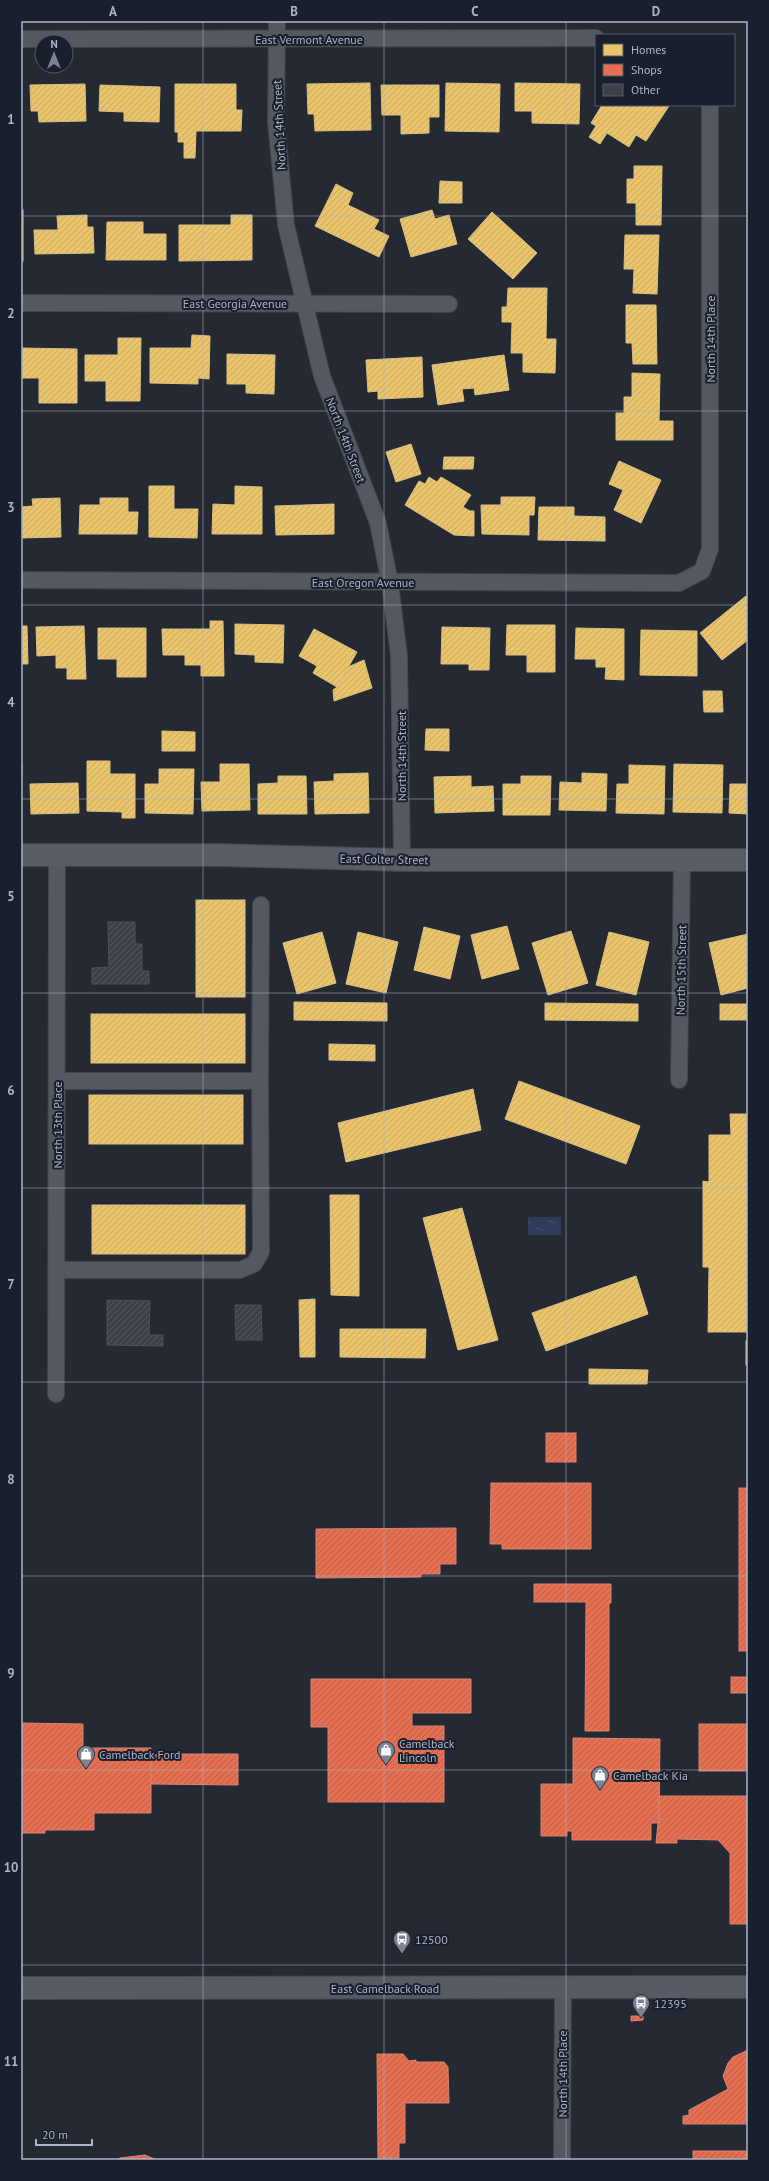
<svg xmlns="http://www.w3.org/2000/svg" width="769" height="2181" font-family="'PT Sans',sans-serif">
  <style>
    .water { fill: url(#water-ripples) }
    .homes { fill: url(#homes-hatch); stroke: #d7bf85 }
    .shops { fill: url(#shops-hatch); stroke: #d58474 }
    .building { fill: url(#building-hatch); stroke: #4b515a }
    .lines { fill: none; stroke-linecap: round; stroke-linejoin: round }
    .street-casing { stroke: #40444b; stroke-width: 18 }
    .secondary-casing { stroke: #40444b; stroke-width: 24 }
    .primary-casing { stroke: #41464f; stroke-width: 24 }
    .street { stroke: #545860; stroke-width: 16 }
    .secondary { stroke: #585c65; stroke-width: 22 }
    .primary { stroke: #565a63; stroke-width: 22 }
    .grid { fill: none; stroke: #acb4c5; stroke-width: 1; stroke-opacity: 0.55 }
    .labels { text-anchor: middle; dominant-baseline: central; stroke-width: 4; stroke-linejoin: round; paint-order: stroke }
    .street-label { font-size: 12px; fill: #acb4c5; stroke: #181f2d }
    .poi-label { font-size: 12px; fill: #acb4c5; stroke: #181f2d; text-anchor: start }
    .neatline { fill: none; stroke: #acb4c5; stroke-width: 1.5 }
    .grid-label { font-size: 13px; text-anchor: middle; font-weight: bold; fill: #acb4c5 }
  </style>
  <defs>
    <pattern id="water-ripples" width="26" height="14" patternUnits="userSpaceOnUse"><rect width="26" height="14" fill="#2e3c5a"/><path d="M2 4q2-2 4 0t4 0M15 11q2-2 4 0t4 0" fill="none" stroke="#4a5670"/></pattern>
    <pattern id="homes-hatch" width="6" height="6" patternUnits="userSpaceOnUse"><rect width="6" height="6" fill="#e9c46a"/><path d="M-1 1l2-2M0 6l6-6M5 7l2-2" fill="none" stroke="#c5a861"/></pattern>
    <pattern id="shops-hatch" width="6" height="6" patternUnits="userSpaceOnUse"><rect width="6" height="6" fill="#e76f51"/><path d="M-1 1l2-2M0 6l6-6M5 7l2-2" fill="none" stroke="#ba614c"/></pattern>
    <pattern id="building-hatch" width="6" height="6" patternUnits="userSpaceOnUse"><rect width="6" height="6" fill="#3c4048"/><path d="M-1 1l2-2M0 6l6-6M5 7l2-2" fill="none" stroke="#565961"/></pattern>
  </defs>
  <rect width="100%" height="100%" fill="#242932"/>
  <rect class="water" x="528" y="1217" width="33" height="18"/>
  <g class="homes">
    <path d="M370,83L371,130L315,131L314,114H308L307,84Z"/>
    <path d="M446,83L500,84L499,132L445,131Z"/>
    <path d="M515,83L580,84L579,124L532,123V111H515Z"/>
    <path d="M85,84L86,121L39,122L38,111H31L30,85Z"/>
    <path d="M175,84H236V110H242L241,131H196L195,158H184V142H178V132H175Z"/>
    <path d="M100,85L160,87L159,122L124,121V112L99,111Z"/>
    <path d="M381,85H439V117H429V133L401,134V115H382Z"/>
    <path d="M602,105H667L669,106L646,141L636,135L629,147L607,133L600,144L589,137L596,126L591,123Z"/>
    <path d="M634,166H662L661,225H636V203H627V179H634Z"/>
    <path d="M440,181L462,182V203H439Z"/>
    <path d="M336,184L353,193L348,205L379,220L374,229L389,236L379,257L315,226Z"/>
    <rect x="21" y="210" width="2" height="51"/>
    <path d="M432,210L435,219L449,215L457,244L411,257L400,219Z"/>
    <path d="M492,212L537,253L513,279L468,239Z"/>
    <path d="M87,215V227H93L94,253L35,254L34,230H58L57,216Z"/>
    <path d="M231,215H252V260L179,261V225H231Z"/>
    <path d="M107,222H143V234H166V260H106Z"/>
    <path d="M625,235H659L657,294L633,293L634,269H624Z"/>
    <path d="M508,288H547L546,339H556L555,373L523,372V353H511L512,322H502V307H507Z"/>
    <path d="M626,305H656L657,364H633L632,343H626Z"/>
    <path d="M192,335L210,336L209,379L198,378V384L150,383V348H191Z"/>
    <path d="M118,338H141L140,401H106V381H85V355H118Z"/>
    <path d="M21,348L77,349V403H39V378H21Z"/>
    <path d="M227,354L275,355L274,394L246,393V384H227Z"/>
    <path d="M504,355L509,390L475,395L474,388L462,389L464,401L438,405L432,365Z"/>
    <path d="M422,357L423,397L378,399V391L368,392L366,360Z"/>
    <path d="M632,373L660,374L659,421H673V440H616V413H624V397H632Z"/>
    <path d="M411,444L421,474L396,482L386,452Z"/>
    <path d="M444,457H474L473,469H443Z"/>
    <path d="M619,461L661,480L641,523L614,510L623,490L609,484Z"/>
    <path d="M429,477L437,482L441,477L471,495L463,507L470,511H474V536L454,535L405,505L419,481L425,484Z"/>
    <path d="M149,486H174V509H198L197,538L149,537Z"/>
    <path d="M235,486L262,487V534H212L213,504L235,505Z"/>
    <path d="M501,497H535L534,515H529V535L482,534L481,505H501Z"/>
    <path d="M60,498L61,537L21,538V507L33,506L32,499Z"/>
    <path d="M100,498H128V512H138L137,534H79L80,505H100Z"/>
    <path d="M334,504V534L276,535L275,506Z"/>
    <path d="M539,507H574V516L605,517V541L538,540Z"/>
    <path d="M746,596L748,598V640L722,660L700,633Z"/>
    <path d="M210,621H223L224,676H201V665H185V655H163L162,629H210Z"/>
    <path d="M235,624L284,625L283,663L255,662V655L235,654Z"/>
    <path d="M507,625H555V672H527V655H506Z"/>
    <path d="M21,626H27L28,664H21Z"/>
    <path d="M84,626L86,679H67V668H56V655L37,656L36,627Z"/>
    <path d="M442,627L490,628L489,670H469V664H441Z"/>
    <path d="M98,628H146V677H117V659H98Z"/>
    <path d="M576,628L624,629V680L605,679L606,667H596V659H575Z"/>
    <path d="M314,629L357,652L337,687L313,673L317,666L299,656Z"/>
    <path d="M641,630L697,631V676L640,675Z"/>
    <path d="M364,660L372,688L334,701L333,690L337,687L348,667Z"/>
    <path d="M703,691H722L723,712H704Z"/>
    <path d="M426,729H449V751L425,750Z"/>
    <path d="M162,731L195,732V751H162Z"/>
    <path d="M87,761H110V774H135V818H122V812L87,811Z"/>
    <path d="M21,763H22L21,812Z"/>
    <path d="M220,764H249L250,810L202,811L201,782H220Z"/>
    <path d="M674,764L723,765L722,813L673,812Z"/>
    <path d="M629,765L665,766L664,814L616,813L617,784H629Z"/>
    <path d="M159,769H194L193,814L145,813V784H159Z"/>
    <path d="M368,773L369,813L315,814L314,782L334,781V774Z"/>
    <path d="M582,773L607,774L606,811L559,810L560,782L582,783Z"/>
    <path d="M278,776H306L307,814H258V784L278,783Z"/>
    <path d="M471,776V787L493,786L494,811L435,813L434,777Z"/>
    <path d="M521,776H551L550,815H503V784H521Z"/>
    <path d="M78,783L79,813L31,814L30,784Z"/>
    <path d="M730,784H748V814L729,813Z"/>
    <rect x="196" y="900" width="49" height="97"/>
    <path d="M507,926L519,969L482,979L471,935Z"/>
    <path d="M424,927L460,936L450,979L414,970Z"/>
    <path d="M571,931L588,983L548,995L532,943Z"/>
    <path d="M322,932L336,983L297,994L283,943Z"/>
    <path d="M358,932L398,942L386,993L346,984Z"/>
    <path d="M609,932L649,942L636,995L596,985Z"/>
    <path d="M748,934V988L721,995L709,943Z"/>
    <path d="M294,1002L387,1003V1021L294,1020Z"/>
    <path d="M545,1003L638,1004V1021L545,1020Z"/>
    <rect x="720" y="1004" width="28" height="16"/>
    <rect x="91" y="1014" width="154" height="49"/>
    <path d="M329,1044L375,1045V1061L329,1060Z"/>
    <path d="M519,1081L640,1126L626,1164L505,1119Z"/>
    <path d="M473,1089L481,1130L346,1162L338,1123Z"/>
    <rect x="89" y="1095" width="154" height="49"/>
    <path d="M730,1114H748V1332H708L709,1267H703V1181L709,1182V1135H731Z"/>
    <path d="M330,1195H359V1296L331,1295Z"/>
    <rect x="92" y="1205" width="153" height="49"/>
    <path d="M462,1208L498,1340L458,1350L423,1218Z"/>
    <path d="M636,1276L648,1314L546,1351L532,1313Z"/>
    <path d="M315,1299V1357H300L299,1300Z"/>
    <path d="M340,1329H426L425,1358L340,1357Z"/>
    <rect x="746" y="1341" width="2" height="24"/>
    <path d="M589,1369L648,1370L647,1384H589Z"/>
  </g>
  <g class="shops">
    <rect x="546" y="1433" width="30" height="29"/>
    <path d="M491,1483H591V1549H502V1544H490Z"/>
    <rect x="739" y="1488" width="9" height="163"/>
    <path d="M456,1528V1564H440V1574H421V1577L316,1578V1529Z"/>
    <path d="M534,1584H611V1603H609V1731H585L586,1602H534Z"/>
    <rect x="731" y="1677" width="17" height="16"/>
    <path d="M311,1679H471V1713H412V1726H444V1802H328V1727H311Z"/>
    <path d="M21,1723L83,1724V1748H151V1813H94V1830H45V1833H21Z"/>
    <rect x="699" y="1724" width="49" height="47"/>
    <path d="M573,1738L660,1739L659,1823H651V1840H572V1831H567V1836H541V1784H573Z"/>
    <path d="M151,1754H238V1785L151,1784Z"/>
    <path d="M659,1796H748V1924H730V1853L718,1840L677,1839V1843H656L658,1823H659Z"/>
    <path d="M631,2016H643V2020L631,2021Z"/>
    <path d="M748,2050V2124H683V2116L689,2115V2110L728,2089L723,2076L728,2063L733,2057Z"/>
    <path d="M377,2054H403L409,2061L416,2060V2062H444L448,2067L449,2103H405V2143H399V2158H378Z"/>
    <rect x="693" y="2151" width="55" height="9"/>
    <path d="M145,2155L157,2160H117L120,2158Z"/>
  </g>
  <g class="building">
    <path d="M108,922H135V944H142V971H149V984H92V968L109,967Z"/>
    <path d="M107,1300L150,1301L149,1335H163V1346L107,1345Z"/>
    <path d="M235,1305H261L262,1340H236Z"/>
  </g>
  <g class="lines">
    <g class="street-casing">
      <g id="street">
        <path d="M277,21L276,122L286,225L322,376L378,523L390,583L399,656L402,860"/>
        <path d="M21,39L596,38"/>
        <path d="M21,303L449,304"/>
        <path d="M21,580L679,583L702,571L710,549V105"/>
        <path d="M679,1080L682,860"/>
        <path d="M57,1081H260L261,1252L254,1264L240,1270H57"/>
        <path d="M260,1081L261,905"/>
        <path d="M56,1394L57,856"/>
        <path d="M562,2160L563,1988"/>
      </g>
    </g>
    <g class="secondary-casing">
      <path id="secondary" d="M21,855H220L402,860H748"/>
    </g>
    <g class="primary-casing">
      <path id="primary" d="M21,1988L748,1987"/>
    </g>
    <use href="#street" class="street"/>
    <use href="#secondary" class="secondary"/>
    <use href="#primary" class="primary"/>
  </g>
  <path class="grid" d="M203,21V2160M384,21V2160M566,21V2160M21,216H748M21,411H748M21,605H748M21,799H748M21,993H748M21,1188H748M21,1382H748M21,1576H748M21,1770H748M21,1965H748"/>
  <defs>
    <g id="shop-pin" transform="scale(0.9)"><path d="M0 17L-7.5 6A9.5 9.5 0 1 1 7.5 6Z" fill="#7c8392" stroke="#181f2d"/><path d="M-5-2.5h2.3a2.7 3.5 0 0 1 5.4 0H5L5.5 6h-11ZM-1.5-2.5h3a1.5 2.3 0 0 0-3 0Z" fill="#fff"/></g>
    <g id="bus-pin" transform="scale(0.9)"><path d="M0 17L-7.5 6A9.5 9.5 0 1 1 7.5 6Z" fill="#7c8392" stroke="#181f2d"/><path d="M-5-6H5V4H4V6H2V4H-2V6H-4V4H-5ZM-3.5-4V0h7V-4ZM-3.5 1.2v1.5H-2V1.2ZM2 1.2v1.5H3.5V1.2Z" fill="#fff"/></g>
  </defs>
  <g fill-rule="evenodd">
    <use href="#shop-pin" x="386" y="1750"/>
    <use href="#shop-pin" x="86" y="1754"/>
    <use href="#shop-pin" x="600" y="1775"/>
    <use href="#bus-pin" x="402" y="1939"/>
    <use href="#bus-pin" x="641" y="2003"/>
  </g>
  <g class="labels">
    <g class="street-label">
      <text x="309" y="39">East Vermont Avenue</text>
      <text transform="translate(279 125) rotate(-93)">North 14th Street</text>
      <text x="235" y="303">East Georgia Avenue</text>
      <text transform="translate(710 339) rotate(-90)">North 14th Place</text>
      <text transform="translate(346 440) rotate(69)">North 14th Street</text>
      <text x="363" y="582">East Oregon Avenue</text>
      <text transform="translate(401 756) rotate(-90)">North 14th Street</text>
      <text transform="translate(384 859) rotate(1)">East Colter Street</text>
      <text transform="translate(681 970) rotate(-89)">North 15th Street</text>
      <text transform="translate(57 1125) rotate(-90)">North 13th Place</text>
      <text x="385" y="1988">East Camelback Road</text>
      <text transform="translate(562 2074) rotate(-90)">North 14th Place</text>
    </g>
    <g class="poi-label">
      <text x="399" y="1743">Camelback<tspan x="399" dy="14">Lincoln</tspan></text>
      <text x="99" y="1754">Camelback Ford</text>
      <text x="613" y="1775">Camelback Kia</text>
      <text x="415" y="1939">12500</text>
      <text x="654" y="2003">12395</text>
    </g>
  </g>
  <rect width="769" height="2181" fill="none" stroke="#181f2d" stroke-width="44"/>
  <rect x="595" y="34" width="140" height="72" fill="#181f2d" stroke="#535b6a"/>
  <rect x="603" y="44" width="20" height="12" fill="#e9c46a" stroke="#535b6a"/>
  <text x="631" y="54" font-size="12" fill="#acb4c5">Homes</text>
  <rect x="603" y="64" width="20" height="12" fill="#e76f51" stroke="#535b6a"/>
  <text x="631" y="74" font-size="12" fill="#acb4c5">Shops</text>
  <rect x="603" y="84" width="20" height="12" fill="#3c4048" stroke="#535b6a"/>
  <text x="631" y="94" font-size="12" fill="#acb4c5">Other</text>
  <g transform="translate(54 54)"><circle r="19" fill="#181f2d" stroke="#535b6a"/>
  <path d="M0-3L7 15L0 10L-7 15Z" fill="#7c8392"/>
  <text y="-6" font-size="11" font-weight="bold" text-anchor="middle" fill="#acb4c5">N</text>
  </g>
  <path d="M36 2139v6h56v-6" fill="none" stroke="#acb4c5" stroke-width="2"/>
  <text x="42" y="2139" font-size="12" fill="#acb4c5" stroke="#181f2d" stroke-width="3" paint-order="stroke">20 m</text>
  <rect x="22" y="22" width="725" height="2137" class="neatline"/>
  <g class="grid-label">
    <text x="113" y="16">A</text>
    <text x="294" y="16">B</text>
    <text x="475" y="16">C</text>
    <text x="656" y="16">D</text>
    <text x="11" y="124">1</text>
    <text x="11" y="318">2</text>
    <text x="11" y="512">3</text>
    <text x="11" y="707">4</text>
    <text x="11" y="901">5</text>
    <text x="11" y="1095">6</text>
    <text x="11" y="1289">7</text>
    <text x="11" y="1484">8</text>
    <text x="11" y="1678">9</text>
    <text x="11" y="1872">10</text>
    <text x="11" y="2066">11</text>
  </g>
</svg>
